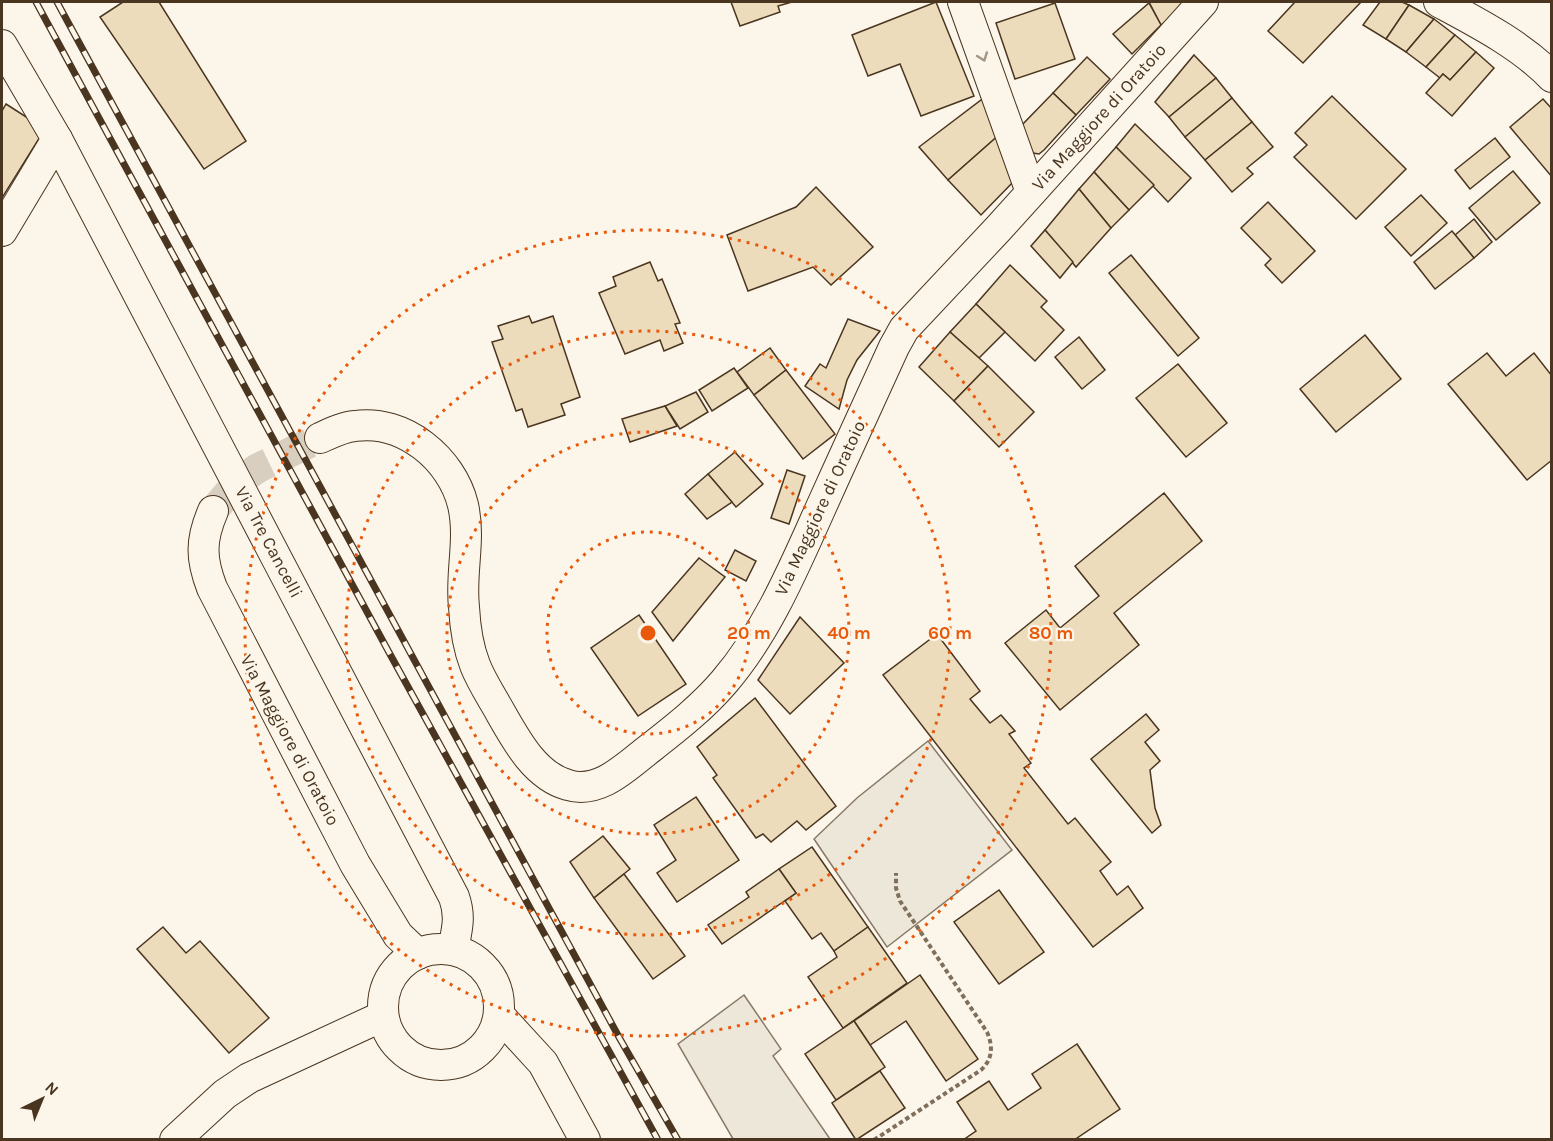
<svg xmlns="http://www.w3.org/2000/svg" width="1553" height="1141" font-family="Karla,sans-serif">
  <style>
    .parking { fill: #ede7d9; stroke: #887966; stroke-width: 1.5 }
    .building { fill: #ecdcbc; stroke: #4a3520; stroke-width: 1.5 }
    .lines { fill: none; stroke-linecap: round; stroke-linejoin: round }
    .minor-tunnel { stroke: #d8cfc1; stroke-width: 30; stroke-dasharray: 30 15; stroke-linecap: butt }
    .minor-casing { stroke: #4a3520; stroke-width: 32 }
    .path { stroke: #7f6f5c; stroke-width: 4; stroke-dasharray: 4.5 3; stroke-linecap: butt }
    .minor { stroke: #fbf6e9; stroke-width: 30 }
    .rail-casing { stroke: #4a3520; stroke-width: 7 }
    .rail { stroke: #fbf6e9; stroke-width: 4.5; stroke-dasharray: 14; stroke-linecap: butt }
    .oneway { stroke: #a29684 }
    .ring { fill: none; stroke: #e8590c; stroke-width: 3; stroke-dasharray: 3 6 }
    .labels { text-anchor: middle; dominant-baseline: central; stroke-width: 4.5; stroke-linejoin: round; paint-order: stroke }
    .street-label { font-size: 18px; fill: #4a3520; stroke: #fbf6e9 }
    .centre { fill: #e8590c; stroke: #fbf6e9; stroke-width: 3 }
    .ring-label { font-size: 18px; text-anchor: middle; font-weight: bold; fill: #e8590c; stroke: #fbf6e9; stroke-width: 4.5; stroke-linejoin: round; paint-order: stroke }
  </style>
  <rect width="100%" height="100%" fill="#fbf6e9"/>
  <g class="parking">
    <path d="M928,741L1012,850L887,947L814,839L857,798Z"/>
    <path d="M744,995L781,1049L773,1056L830,1139H733L678,1044Z"/>
  </g>
  <g class="building">
    <path d="M123,2H159L246,141L204,169L100,17Z"/>
    <path d="M731,2H792L778,6L780,12L740,26Z"/>
    <path d="M936,2L974,96L921,116L900,64L868,76L852,35Z"/>
    <path d="M1149,2H1190L1161,25Z"/>
    <path d="M1295,2H1361L1303,63L1268,31Z"/>
    <path d="M1380,2H1402L1409,5L1386,39L1363,25Z"/>
    <path d="M1055,3L1075,59L1015,79L996,23Z"/>
    <path d="M1149,3L1161,25L1132,54L1113,34Z"/>
    <path d="M1409,5L1434,19L1406,52L1386,39Z"/>
    <path d="M1434,19L1455,35L1426,67L1406,52Z"/>
    <path d="M1455,35L1476,52L1450,80L1443,74L1440,78L1426,67Z"/>
    <path d="M1476,52L1494,68L1452,116L1426,93L1443,74L1450,80Z"/>
    <path d="M1194,55L1216,78L1169,117L1155,102Z"/>
    <path d="M1087,57L1110,79L1076,115L1053,93Z"/>
    <path d="M1216,78L1232,98L1185,137L1169,117Z"/>
    <path d="M1053,93L1076,115L1044,150L1039,154L1033,153L1022,125Z"/>
    <path d="M1332,96L1406,169L1356,219L1294,157L1307,145L1295,133Z"/>
    <path d="M985,97L1000,134L948,180L919,147Z"/>
    <path d="M1232,98L1252,122L1205,160L1185,137Z"/>
    <path d="M1543,99L1552,109V177L1510,127Z"/>
    <path d="M6,104L45,129L2,198V111Z"/>
    <path d="M1252,122L1273,147L1247,168L1253,174L1232,192L1205,160Z"/>
    <path d="M1135,124L1191,178L1168,202L1116,147Z"/>
    <path d="M1000,134L1014,181L981,215L948,180Z"/>
    <path d="M1495,138L1510,157L1470,189L1455,170Z"/>
    <path d="M1116,147L1154,185L1129,210L1094,172Z"/>
    <path d="M1513,171L1540,203L1496,240L1469,208Z"/>
    <path d="M1094,172L1129,210L1111,228L1079,189Z"/>
    <path d="M816,187L873,247L831,285L813,267L748,291L727,235L796,207Z"/>
    <path d="M1079,189L1111,228L1076,267L1045,230Z"/>
    <path d="M1421,195L1447,223L1411,256L1385,227Z"/>
    <path d="M1268,202L1315,251L1282,283L1265,265L1271,259L1241,228Z"/>
    <path d="M1474,219L1492,242L1474,258L1455,235Z"/>
    <path d="M1045,230L1073,262L1060,278L1031,246Z"/>
    <path d="M1452,231L1474,258L1435,289L1414,262Z"/>
    <path d="M1131,255L1199,338L1178,356L1109,273Z"/>
    <path d="M650,262L658,281L662,279L680,323L675,324L683,343L664,351L660,340L625,354L599,293L616,286L613,277Z"/>
    <path d="M1010,265L1047,301L1041,307L1064,330L1035,361L976,304Z"/>
    <path d="M976,304L1005,332L979,358L950,332Z"/>
    <path d="M529,316L532,323L553,316L580,397L561,404L565,415L528,427L522,409L516,411L492,342L503,339L498,326Z"/>
    <path d="M848,319L880,331L857,360L847,380L839,409L805,386L820,364L826,368Z"/>
    <path d="M950,332L988,366L954,401L919,367Z"/>
    <path d="M1365,335L1401,379L1336,432L1300,389Z"/>
    <path d="M1079,337L1105,370L1082,389L1055,357Z"/>
    <path d="M770,348L786,370L754,395L737,372Z"/>
    <path d="M1487,353L1506,376L1534,353L1552,376V460L1527,480L1448,384Z"/>
    <path d="M1178,364L1227,423L1186,457L1136,398Z"/>
    <path d="M988,366L1034,412L999,447L954,401Z"/>
    <path d="M734,368L748,388L712,411L699,390Z"/>
    <path d="M786,370L835,434L803,459L754,395Z"/>
    <path d="M696,392L708,412L680,429L665,406Z"/>
    <path d="M665,406L677,426L630,442L622,419Z"/>
    <path d="M735,452L763,484L736,507L708,474Z"/>
    <path d="M787,470L805,476L789,524L771,518Z"/>
    <path d="M708,474L732,502L707,519L685,494Z"/>
    <path d="M1164,493L1202,541L1114,613L1139,645L1060,710L1005,643L1046,610L1060,628L1099,596L1075,566Z"/>
    <path d="M735,550L756,561L746,581L725,570Z"/>
    <path d="M699,558L725,577L673,641L652,612Z"/>
    <path d="M639,615L686,684L638,716L591,648Z"/>
    <path d="M800,617L844,663L790,714L758,680Z"/>
    <path d="M937,634L980,691L970,699L990,723L1001,715L1015,731L1009,734L1031,763L1024,768L1068,824L1075,818L1111,862L1100,871L1117,895L1128,886L1143,908L1093,947L883,675Z"/>
    <path d="M755,698L836,806L806,830L797,821L771,842L763,834L756,838L713,778L717,775L697,747Z"/>
    <path d="M1146,714L1159,730L1145,742L1160,761L1150,770L1155,808L1161,825L1152,833L1091,759Z"/>
    <path d="M696,797L739,860L677,902L657,873L676,860L654,825Z"/>
    <path d="M603,836L630,869L594,898L570,862Z"/>
    <path d="M812,847L868,927L834,951L821,933L812,939L785,901L796,893L779,869Z"/>
    <path d="M779,869L796,893L722,944L708,925L749,897L746,892Z"/>
    <path d="M624,874L685,956L653,979L594,898Z"/>
    <path d="M999,890L1044,952L999,984L954,922Z"/>
    <path d="M163,927L186,953L200,941L269,1018L229,1053L137,949Z"/>
    <path d="M868,927L907,983L843,1028L808,977L837,957L834,951Z"/>
    <path d="M920,975L978,1059L946,1081L906,1021L870,1045L854,1021Z"/>
    <path d="M854,1021L885,1067L836,1100L805,1054Z"/>
    <path d="M1077,1044L1120,1109L1074,1140H963L976,1131L957,1102L989,1081L1008,1110L1041,1088L1032,1074Z"/>
    <path d="M880,1071L905,1108L856,1140L832,1103Z"/>
  </g>
  <g class="lines">
    <path class="minor-tunnel" d="M213,511L239,481L258,468L320,438"/>
    <g class="minor-casing">
      <g id="minor">
        <path d="M963,2L1031,192"/>
        <path d="M1439,2C1478,23 1521,45 1552,77"/>
        <path d="M2,45L57,139L454,897C461,917 457,929 453,950"/>
        <path d="M2,231L57,139"/>
        <path d="M320,438C331,433 343,427 355,426C404,419 452,459 463,505C471,540 460,573 464,607C465,626 468,647 475,665C480,678 488,691 495,703C513,734 532,775 568,785C597,794 623,770 644,753C672,731 701,709 724,682C766,633 792,572 818,514C843,458 869,402 894,347L904,329L998,229L1203,2"/>
        <path d="M213,511C200,541 201,559 212,588L355,864L398,935L418,954"/>
        <circle cx="441" cy="1007" r="58"/>
        <path d="M499,1015L543,1063L585,1140"/>
        <path d="M175,1140L225,1094L249,1078L383,1016"/>
      </g>
    </g>
    <path class="path" d="M874,1140L981,1070C993,1059 993,1046 987,1032L900,901L896,888V873"/>
    <use href="#minor" class="minor"/>
    <g class="rail-casing">
      <g id="rail">
        <path d="M36,2L391,656L658,1140"/>
        <path d="M57,2L620,1039L678,1140"/>
      </g>
    </g>
    <use href="#rail" class="rail"/>
  </g>
  <defs><path id="oneway-chevron" d="M-2-3.5L2.5 0L-2 3.5" fill="none" stroke-width="1.6" stroke-linecap="round" stroke-linejoin="round" transform="scale(1.5)"/></defs>
  <use class="oneway" href="#oneway-chevron" transform="translate(983 57) rotate(70)"/>
  <g class="ring">
    <circle cx="648" cy="633" r="101"/>
    <circle cx="648" cy="633" r="201"/>
    <circle cx="648" cy="633" r="302"/>
    <circle cx="648" cy="633" r="403"/>
  </g>
  <g class="labels">
    <g class="street-label">
      <text transform="translate(1099 117) rotate(-48)">Via Maggiore di Oratoio</text>
      <text transform="translate(820 508) rotate(-65)">Via Maggiore di Oratoio</text>
      <text transform="translate(269 542) rotate(62)">Via Tre Cancelli</text>
      <text transform="translate(290 740) rotate(62)">Via Maggiore di Oratoio</text>
    </g>
  </g>
  <circle cx="648" cy="633" r="9" class="centre"/>
  <g class="ring-label">
    <text x="749" y="639">20 m</text>
    <text x="849" y="639">40 m</text>
    <text x="950" y="639">60 m</text>
    <text x="1051" y="639">80 m</text>
  </g>
  <rect width="1553" height="1141" fill="none" stroke="#4a3520" stroke-width="6"/>
  <g transform="translate(42 1099) rotate(43)" stroke="#fbf6e9" stroke-width="4.5" paint-order="stroke">
  <path d="M0-4.5L10 22L0 15L-10 22Z" fill="#4a3520"/>
  <text y="-9" font-size="16" font-weight="bold" text-anchor="middle" fill="#4a3520">N</text>
  </g>
</svg>
